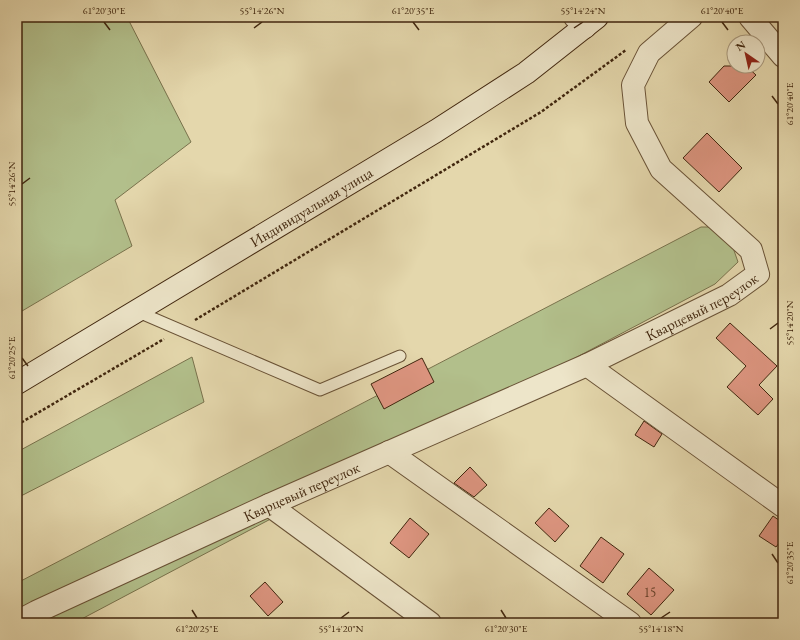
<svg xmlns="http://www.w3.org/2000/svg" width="800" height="640" font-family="'EB Garamond',serif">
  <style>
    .green { fill: #b2bf8b; stroke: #79724c }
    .building { fill: #dd9580; stroke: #40260e }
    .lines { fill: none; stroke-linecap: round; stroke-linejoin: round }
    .service-casing { stroke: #695236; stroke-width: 13 }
    .minor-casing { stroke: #695236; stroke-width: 24 }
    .secondary-casing { stroke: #40260e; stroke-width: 24 }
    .path { stroke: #40260e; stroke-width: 2.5; stroke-dasharray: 3 2; stroke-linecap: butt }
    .service { stroke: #ede5c9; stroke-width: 11 }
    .minor { stroke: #ede5c9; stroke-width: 22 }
    .secondary { stroke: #ede5c9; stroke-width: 22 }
    .ticks { fill: none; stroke: #40260e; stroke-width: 1.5 }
    .labels { text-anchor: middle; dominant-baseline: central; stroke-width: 3; stroke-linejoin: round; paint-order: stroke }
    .number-label { font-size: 13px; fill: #67422a }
    .street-label { font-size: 15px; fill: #40260e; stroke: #ede5c9 }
    .neatline { fill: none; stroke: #40260e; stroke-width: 1.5 }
    .ticks-label { font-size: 10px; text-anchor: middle; fill: #40260e }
  </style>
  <rect width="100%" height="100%" fill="#e4d7ac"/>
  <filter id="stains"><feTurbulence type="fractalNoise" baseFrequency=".005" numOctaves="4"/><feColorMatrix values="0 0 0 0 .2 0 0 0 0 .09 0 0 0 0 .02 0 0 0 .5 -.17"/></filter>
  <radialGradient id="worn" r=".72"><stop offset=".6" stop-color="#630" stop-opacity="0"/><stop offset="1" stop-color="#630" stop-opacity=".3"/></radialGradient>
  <g class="green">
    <path d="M17,17H127L191,142L115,200L132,246L17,314Z"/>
    <path d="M701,227H716L731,242L738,262L715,284L74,623H17V583Z"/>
    <path d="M192,357L204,402L17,498V452Z"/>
  </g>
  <g class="building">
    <path d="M724,66H746L756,75L729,102L709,82Z"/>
    <path d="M707,133L742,168L719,192L683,158Z"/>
    <path d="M730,323L777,366L759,385L773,399L758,415L727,387L746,366L716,338Z"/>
    <path d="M422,358L434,382L384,409L371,384Z"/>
    <path d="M644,421L662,434L654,447L635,435Z"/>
    <path d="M470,467L487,485L474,497L454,483Z"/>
    <path d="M549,508L569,526L555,542L535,523Z"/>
    <path d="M773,516L783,523V538L776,547L759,536Z"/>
    <path d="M410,518L429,534L409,558L390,543Z"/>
    <path d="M601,537L624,554L603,583L580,566Z"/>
    <path d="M649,568L674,590L651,615L627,594Z"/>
    <path d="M265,582L283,602L268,616L250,596Z"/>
  </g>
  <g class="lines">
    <g class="service-casing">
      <path id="service" d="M136,311L320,390L400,356"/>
    </g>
    <g class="minor-casing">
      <g id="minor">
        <path d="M575,17L585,27"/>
        <path d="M750,17L783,56"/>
        <path d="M587,365L783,506"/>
        <path d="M389,452L630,623"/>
        <path d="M269,505L430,623"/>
        <path id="s1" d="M17,622L36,612L269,505L587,365L729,295L758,274L751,250L661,169L637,123L633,85L649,53L691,17"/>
      </g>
    </g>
    <g class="secondary-casing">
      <g id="secondary">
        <path id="s2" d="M17,383L436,131L526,73L597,17"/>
      </g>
    </g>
    <g class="path">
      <path d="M195,320L541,112L626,50"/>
      <path d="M17,425L164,339"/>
    </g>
    <use href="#service" class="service"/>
    <use href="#minor" class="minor"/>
    <use href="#secondary" class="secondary"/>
  </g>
  <path class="ticks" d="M104,22L110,30M413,22L419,30M722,22L728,30M254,28L262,22M574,28L583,22M772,96L778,104M22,184L30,178M770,329L778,323M22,358L28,366M772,554L778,563M192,610L197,618M501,610L506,618M341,618L349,612M661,618L670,612"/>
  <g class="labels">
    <g class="number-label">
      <text x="650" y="592">15</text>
    </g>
    <g class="street-label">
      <text stroke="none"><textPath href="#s2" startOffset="343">Индивидуальная улица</textPath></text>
      <text stroke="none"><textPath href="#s1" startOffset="754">Кварцевый переулок</textPath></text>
      <text stroke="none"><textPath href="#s1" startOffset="313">Кварцевый переулок</textPath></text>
    </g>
  </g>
  <rect width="800" height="640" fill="none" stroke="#e4d7ac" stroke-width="44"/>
  <g transform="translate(746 54) rotate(326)"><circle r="19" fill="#ede5c9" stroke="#a8997e"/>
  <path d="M0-3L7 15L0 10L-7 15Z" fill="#8f2418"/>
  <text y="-6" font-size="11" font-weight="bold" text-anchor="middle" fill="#40260e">N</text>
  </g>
  <rect x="22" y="22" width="756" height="596" class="neatline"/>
  <g class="ticks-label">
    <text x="104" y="14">61°20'30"E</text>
    <text x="262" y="14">55°14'26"N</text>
    <text x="413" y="14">61°20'35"E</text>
    <text x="583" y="14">55°14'24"N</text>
    <text x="722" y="14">61°20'40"E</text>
    <text transform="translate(789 104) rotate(-90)" y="4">61°20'40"E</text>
    <text transform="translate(11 184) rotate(-90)" y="4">55°14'26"N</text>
    <text transform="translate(789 323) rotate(-90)" y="4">55°14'20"N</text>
    <text transform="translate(11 358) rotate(-90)" y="4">61°20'25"E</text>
    <text transform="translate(789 563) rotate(-90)" y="4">61°20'35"E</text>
    <text x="197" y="632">61°20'25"E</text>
    <text x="341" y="632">55°14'20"N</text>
    <text x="506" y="632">61°20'30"E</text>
    <text x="661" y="632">55°14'18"N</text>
  </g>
  <rect width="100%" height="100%" filter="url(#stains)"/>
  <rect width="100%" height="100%" fill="url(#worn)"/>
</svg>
